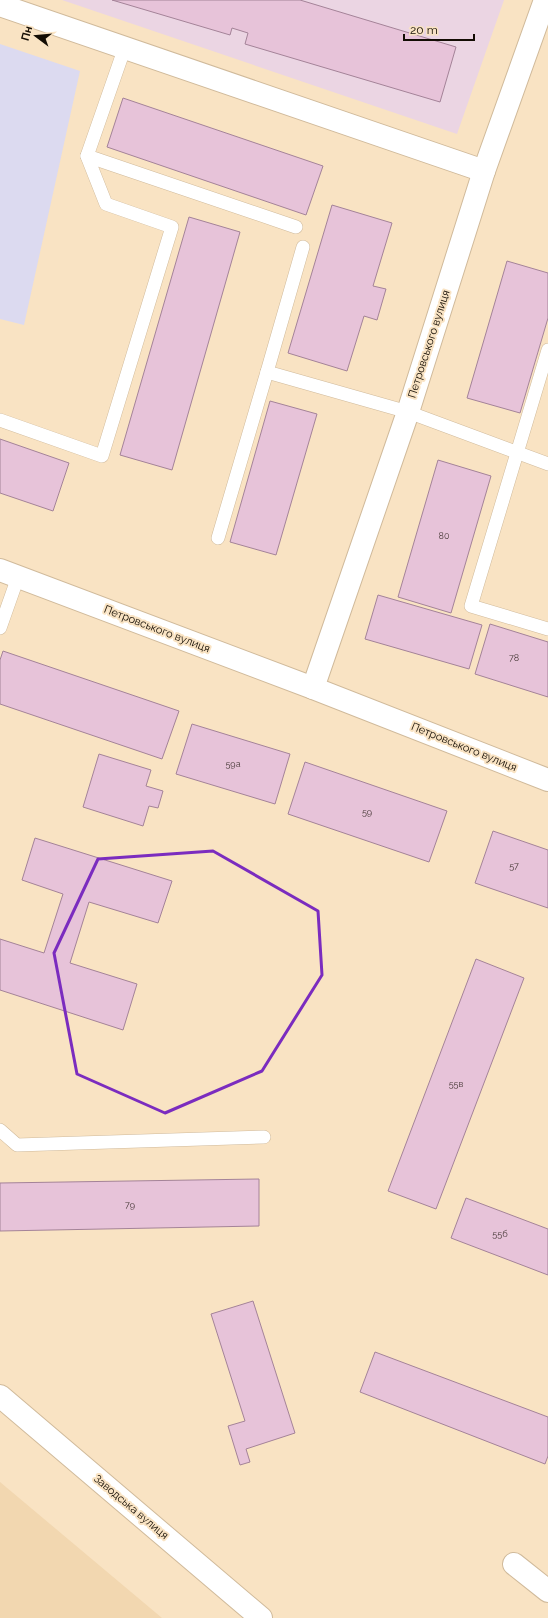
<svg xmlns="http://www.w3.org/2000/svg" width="548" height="1618" font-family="Raleway,sans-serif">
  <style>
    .built { fill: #f2d7b0 }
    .education { fill: #dcdaf0 }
    .medical { fill: #ebd5e3 }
    .building { fill: #e7c3d9; stroke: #a48398 }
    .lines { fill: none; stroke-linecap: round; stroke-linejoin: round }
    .lane-casing { stroke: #d0ba9b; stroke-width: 14 }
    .street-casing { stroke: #d0ba9b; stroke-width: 24 }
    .secondary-casing { stroke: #d0ba9b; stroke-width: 24 }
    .lane { stroke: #fff; stroke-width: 13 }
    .street { stroke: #fff; stroke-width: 22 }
    .secondary { stroke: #fff; stroke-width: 22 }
    .marked { fill: none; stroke: #7b2cbf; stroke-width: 3; stroke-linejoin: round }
    .labels { text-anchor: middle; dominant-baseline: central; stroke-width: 4; stroke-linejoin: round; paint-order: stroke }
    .number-label { font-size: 9px; fill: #483a38 }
    .street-label { font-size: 11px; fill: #130c03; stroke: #f9e3c3 }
  </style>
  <rect width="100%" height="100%" fill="#f9e3c3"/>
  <path class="built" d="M0,1482L162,1618H0Z"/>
  <path class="education" d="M0,44L80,71L24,325L0,319Z"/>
  <path class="medical" d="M62,0H504L457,134Z"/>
  <g class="building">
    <path d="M112,0H300L456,47L440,102L245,44L248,33L232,28L230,35Z"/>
    <path d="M123,98L323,166L306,215L107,147Z"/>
    <path d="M332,205L392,223L373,286L386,289L377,320L364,316L347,371L288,353Z"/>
    <path d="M189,217L240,232L172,470L120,455Z"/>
    <path d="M507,261L548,273V318L520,413L467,398Z"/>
    <path d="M270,401L317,414L276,555L230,542Z"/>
    <path d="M0,439L69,463L53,511L0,493Z"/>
    <path d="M438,460L491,476L451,613L398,597Z"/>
    <path d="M378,595L482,625L469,669L365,639Z"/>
    <path d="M490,624L548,642V697L475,674Z"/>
    <path d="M3,651L179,711L162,759L0,704V660Z"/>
    <path d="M192,724L290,754L275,804L176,774Z"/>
    <path d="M99,754L151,770L146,786L163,791L158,808L149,806L143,826L83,807Z"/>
    <path d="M305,762L447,811L429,862L288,814Z"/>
    <path d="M493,831L548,850V908L475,883Z"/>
    <path d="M35,838L172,881L158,923L89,902L70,963L137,984L123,1030L0,990V939L44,953L63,894L22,880Z"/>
    <path d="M476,959L524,978L436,1209L388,1191Z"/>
    <path d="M259,1179V1226L0,1231V1183Z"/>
    <path d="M466,1198L548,1229V1275L451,1238Z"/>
    <path d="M253,1301L295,1433L246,1449L250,1462L240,1465L228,1426L245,1421L211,1314Z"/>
    <path d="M375,1352L548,1417V1456L545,1464L360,1392Z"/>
  </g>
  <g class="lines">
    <g class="lane-casing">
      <g id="lane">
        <path d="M125,47L87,156L296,227"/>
        <path d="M303,247L267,372L408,412L548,464"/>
        <path d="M548,350L471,606L548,629"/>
        <path d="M0,420L102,456L172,227L106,204L87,156"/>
        <path d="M218,538L267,372"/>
        <path d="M0,628L18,577"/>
        <path d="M0,1130L17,1145L264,1137"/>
      </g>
    </g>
    <g class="street-casing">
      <g id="street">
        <path d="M0,5L484,171"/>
        <path d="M514,1564L548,1591"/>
      </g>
    </g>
    <g class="secondary-casing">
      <g id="secondary">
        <path d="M0,570L313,688L548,780"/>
        <path d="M313,688L408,412L484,171L545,0"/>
        <path d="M0,1396L261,1618"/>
      </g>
    </g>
    <use href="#lane" class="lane"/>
    <use href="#street" class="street"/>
    <use href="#secondary" class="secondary"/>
  </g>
  <path class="marked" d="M213,851L318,911L322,975L262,1071L165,1113L77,1074L54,953L98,859Z"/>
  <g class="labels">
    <g class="number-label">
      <text x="444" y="536">80</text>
      <text x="514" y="658">78</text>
      <text x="233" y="764">59а</text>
      <text x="367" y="812">59</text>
      <text x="514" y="866">57</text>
      <text x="456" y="1084">55в</text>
      <text x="130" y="1205">79</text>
      <text x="500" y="1234">55б</text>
    </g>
    <g class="street-label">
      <text transform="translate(429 344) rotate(-72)">Петровського вулиця</text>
      <text transform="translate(157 629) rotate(21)">Петровського вулиця</text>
      <text transform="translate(464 747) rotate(22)">Петровського вулиця</text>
      <text transform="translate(131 1507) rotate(40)">Заводська вулиця</text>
    </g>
  </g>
  <g transform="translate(36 36) rotate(286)" stroke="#f9e3c3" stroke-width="3" paint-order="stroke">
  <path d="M0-3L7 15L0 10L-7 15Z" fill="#130c03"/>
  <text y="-6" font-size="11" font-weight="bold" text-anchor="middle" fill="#130c03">Пн</text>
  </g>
  <path d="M404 34v6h70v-6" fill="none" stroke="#130c03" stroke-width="2"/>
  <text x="410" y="34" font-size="12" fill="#130c03" stroke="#f9e3c3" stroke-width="3" paint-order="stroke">20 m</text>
</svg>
